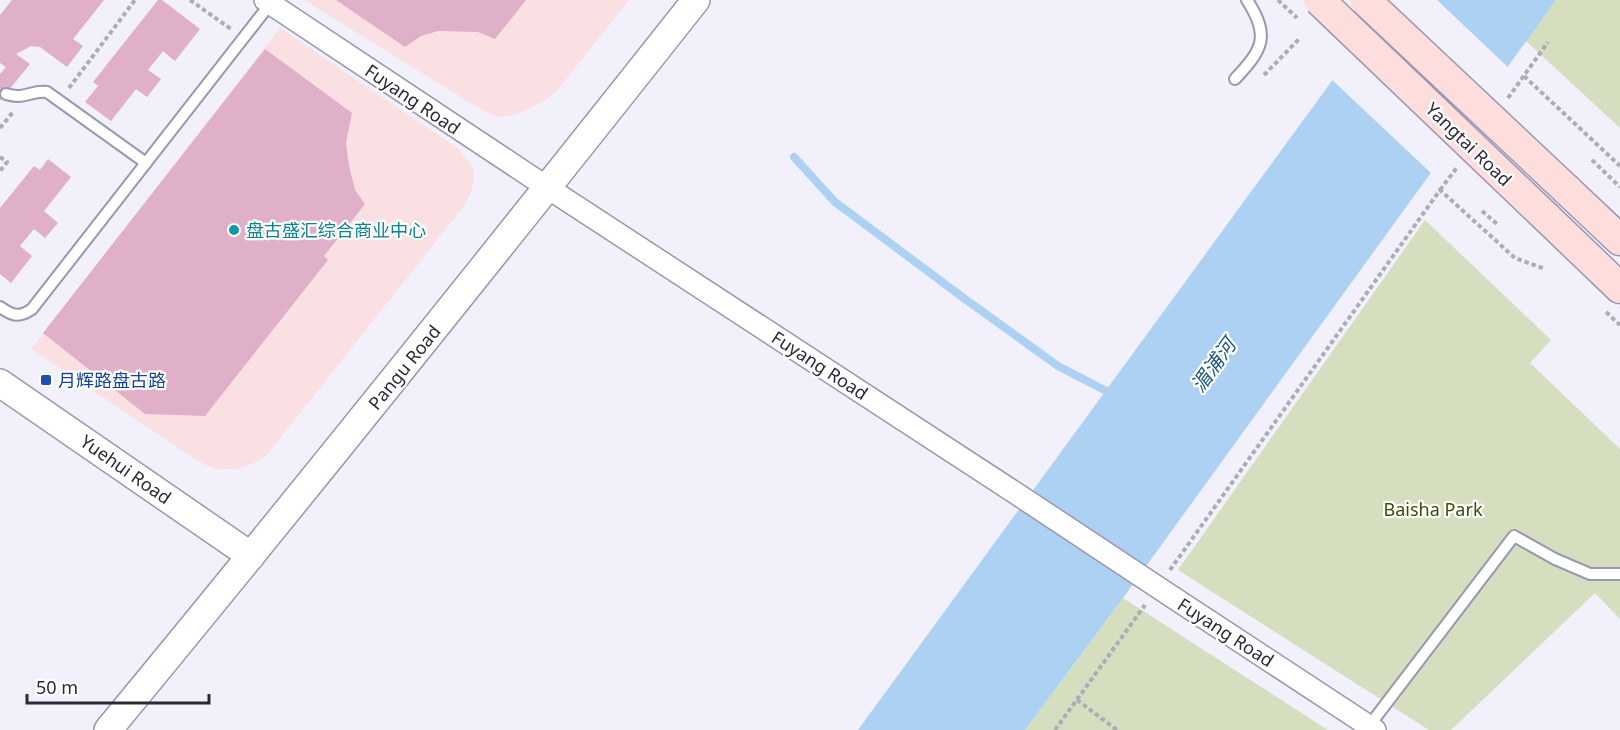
<svg xmlns="http://www.w3.org/2000/svg" width="1620" height="730" font-family="'Noto Sans','Noto Sans SC',sans-serif">
  <style>
    .commercial { fill: #fae0e3 }
    .green { fill: #d5debe }
    .water { fill: #acd1f3 }
    .pier { fill: #f1f0fb }
    .lines { fill: none; stroke-linecap: round; stroke-linejoin: round }
    .stream { stroke: #acd1f3; stroke-width: 8 }
    .building { fill: #dfb0c7 }
    .service-casing { stroke: #9a97b1; stroke-width: 14 }
    .minor-casing { stroke: #9a97b1; stroke-width: 24 }
    .tertiary-casing { stroke: #9a97b1; stroke-width: 30 }
    .secondary-casing { stroke: #9a97b1; stroke-width: 33 }
    .path { stroke: #adacb7; stroke-width: 4; stroke-dasharray: 4.5 3; stroke-linecap: butt }
    .service { stroke: #fff; stroke-width: 10 }
    .minor { stroke: #fff; stroke-width: 21 }
    .tertiary { stroke: #fff; stroke-width: 27 }
    .secondary { stroke: #fededd; stroke-width: 30 }
    .minor-bridge-casing { stroke: #9a97b1; stroke-width: 24; stroke-linecap: butt }
    .secondary-bridge-casing { stroke: #9a97b1; stroke-width: 33; stroke-linecap: butt }
    .path-bridge { stroke: #adacb7; stroke-width: 4; stroke-dasharray: 4.5 3; stroke-linecap: butt }
    .minor-bridge { stroke: #fff; stroke-width: 21 }
    .secondary-bridge { stroke: #fededd; stroke-width: 30 }
    .culture-dot { fill: #0f9aa8; stroke: #fff; stroke-width: 2 }
    .transit-dot { fill: #1a4fb4; stroke: #fff; stroke-width: 2 }
    .labels { text-anchor: middle; dominant-baseline: central; stroke-width: 4.5; stroke-linejoin: round; paint-order: stroke }
    .street-label { font-size: 18px; fill: #2c2a35; stroke: #fff }
    .culture-label { font-size: 18px; fill: #0d838f; stroke: #fff; text-anchor: start }
    .transit-label { font-size: 18px; fill: #164399; stroke: #fff; text-anchor: start }
    .park-label { font-size: 18px; fill: #3f4c02; stroke: #fff }
    .water-label { font-size: 20px; font-style: italic; fill: #215984; stroke: #fff }
  </style>
  <rect width="100%" height="100%" fill="#f1f0fb"/>
  <g class="commercial">
    <path d="M304,0H629L556,92L546,100L518,114L497,117L485,112Z"/>
    <path d="M280,28L459,149L474,169V180L471,192L464,206L266,456L252,464L237,469H217L199,462L31,349Z"/>
  </g>
  <g class="green">
    <path d="M1556,0H1620V128L1526,41Z"/>
    <path d="M1425,220L1551,340L1530,363L1620,449V619L1595,593L1451,730H1429L1178,570Z"/>
    <path d="M1123,598L1328,730H1025Z"/>
  </g>
  <path class="water" d="M1391,0H1556L1123,598L1025,730H858Z"/>
  <g class="pier">
    <path d="M1387,0H1437L1510,69L1473,120L1371,23Z"/>
    <path d="M1366,29L1468,126L1433,175L1330,78Z"/>
  </g>
  <g class="lines">
    <path class="stream" d="M794,157L835,202L965,299L1058,366L1114,395"/>
  </g>
  <g class="building">
    <path d="M12,0H104L73,39L83,46L67,67L40,47L31,46L16,54L30,64L0,101V74L6,67L0,63V15Z"/>
    <path d="M158,0H162L200,29L175,61L163,51L148,70L161,79L147,97L136,89L111,121L85,102L98,86L93,82Z"/>
    <path d="M336,0H526L495,39L478,32L438,31L421,36L405,47Z"/>
    <path d="M265,49L352,113L346,143L349,166L355,190L365,204L324,256L328,260L205,416L145,414L43,333Z"/>
    <path d="M48,159L71,177L44,211L58,223L45,238L34,229L20,246L32,256L11,283L0,274V208L34,166L40,170Z"/>
  </g>
  <g class="lines">
    <g class="service-casing">
      <g id="service">
        <path d="M1235,79C1262,50 1271,37 1247,0"/>
        <path d="M6,94C26,100 30,90 47,92L146,163"/>
        <path d="M0,307C13,316 19,318 32,309L270,4"/>
        <path d="M1369,726L1514,536L1555,559L1590,574H1620"/>
      </g>
    </g>
    <g class="minor-casing">
      <g id="minor">
        <path d="M265,0L548,188L1020,496"/>
        <path d="M1174,598L1375,730"/>
      </g>
    </g>
    <g class="tertiary-casing">
      <g id="tertiary">
        <path d="M0,383L251,556"/>
        <path d="M108,730C307,489 502,245 696,0"/>
      </g>
    </g>
    <g class="secondary-casing">
      <g id="secondary">
        <path d="M1567,190L1620,240"/>
        <path d="M1546,217L1620,288"/>
      </g>
    </g>
    <g class="path">
      <path d="M190,0L231,29"/>
      <path d="M1264,75L1300,38"/>
      <path d="M1524,76L1620,166"/>
      <path d="M69,88L135,0"/>
      <path d="M1508,98L1548,42"/>
      <path d="M0,128L13,112"/>
      <path d="M0,157L7,162L0,171"/>
      <path d="M1592,160L1620,187"/>
      <path d="M1440,190L1458,166"/>
      <path d="M1482,211L1497,224"/>
      <path d="M1606,312L1620,325"/>
      <path d="M1170,570L1440,190L1515,258L1545,269"/>
      <path d="M1077,700L1117,730"/>
      <path d="M1055,730L1145,605"/>
    </g>
    <use href="#service" class="service"/>
    <use href="#minor" class="minor"/>
    <use href="#tertiary" class="tertiary"/>
    <use href="#secondary" class="secondary"/>
    <g class="minor-bridge-casing">
      <path id="minor-bridge" d="M1020,496L1174,598"/>
    </g>
    <g class="secondary-bridge-casing">
      <g id="secondary-bridge">
        <path d="M1319,0L1546,217"/>
        <path d="M1365,0L1567,190"/>
      </g>
    </g>
    <path class="path-bridge" d="M1278,0L1297,18"/>
    <use href="#minor-bridge" class="minor-bridge"/>
    <use href="#secondary-bridge" class="secondary-bridge"/>
  </g>
  <circle class="culture-dot" cx="234" cy="230" r="6"/>
  <rect class="transit-dot" x="40" y="374" width="12" height="12" rx="3"/>
  <g class="labels">
    <g class="street-label">
      <text transform="translate(413 99) rotate(34)">Fuyang Road</text>
      <text transform="translate(1469 144) rotate(44)">Yangtai Road</text>
      <text transform="translate(820 365) rotate(33)">Fuyang Road</text>
      <text transform="translate(404 367) rotate(-51)">Pangu Road</text>
      <text transform="translate(126 469) rotate(35)">Yuehui Road</text>
      <text transform="translate(1226 632) rotate(33)">Fuyang Road</text>
    </g>
    <g class="culture-label">
      <text x="246" y="230">盘古盛汇综合商业中心</text>
    </g>
    <g class="transit-label">
      <text x="58" y="380">月辉路盘古路</text>
    </g>
    <g class="park-label">
      <text x="1433" y="509">Baisha Park</text>
    </g>
    <g class="water-label">
      <text transform="translate(1213 365) rotate(-54)">湄浦河</text>
    </g>
  </g>
  <path d="M27 694v9h182v-9" fill="none" stroke="#2c2a35" stroke-width="3"/>
  <text x="36" y="694" font-size="18" fill="#2c2a35" stroke="#ffffff" stroke-width="4.5" paint-order="stroke">50 m</text>
</svg>
